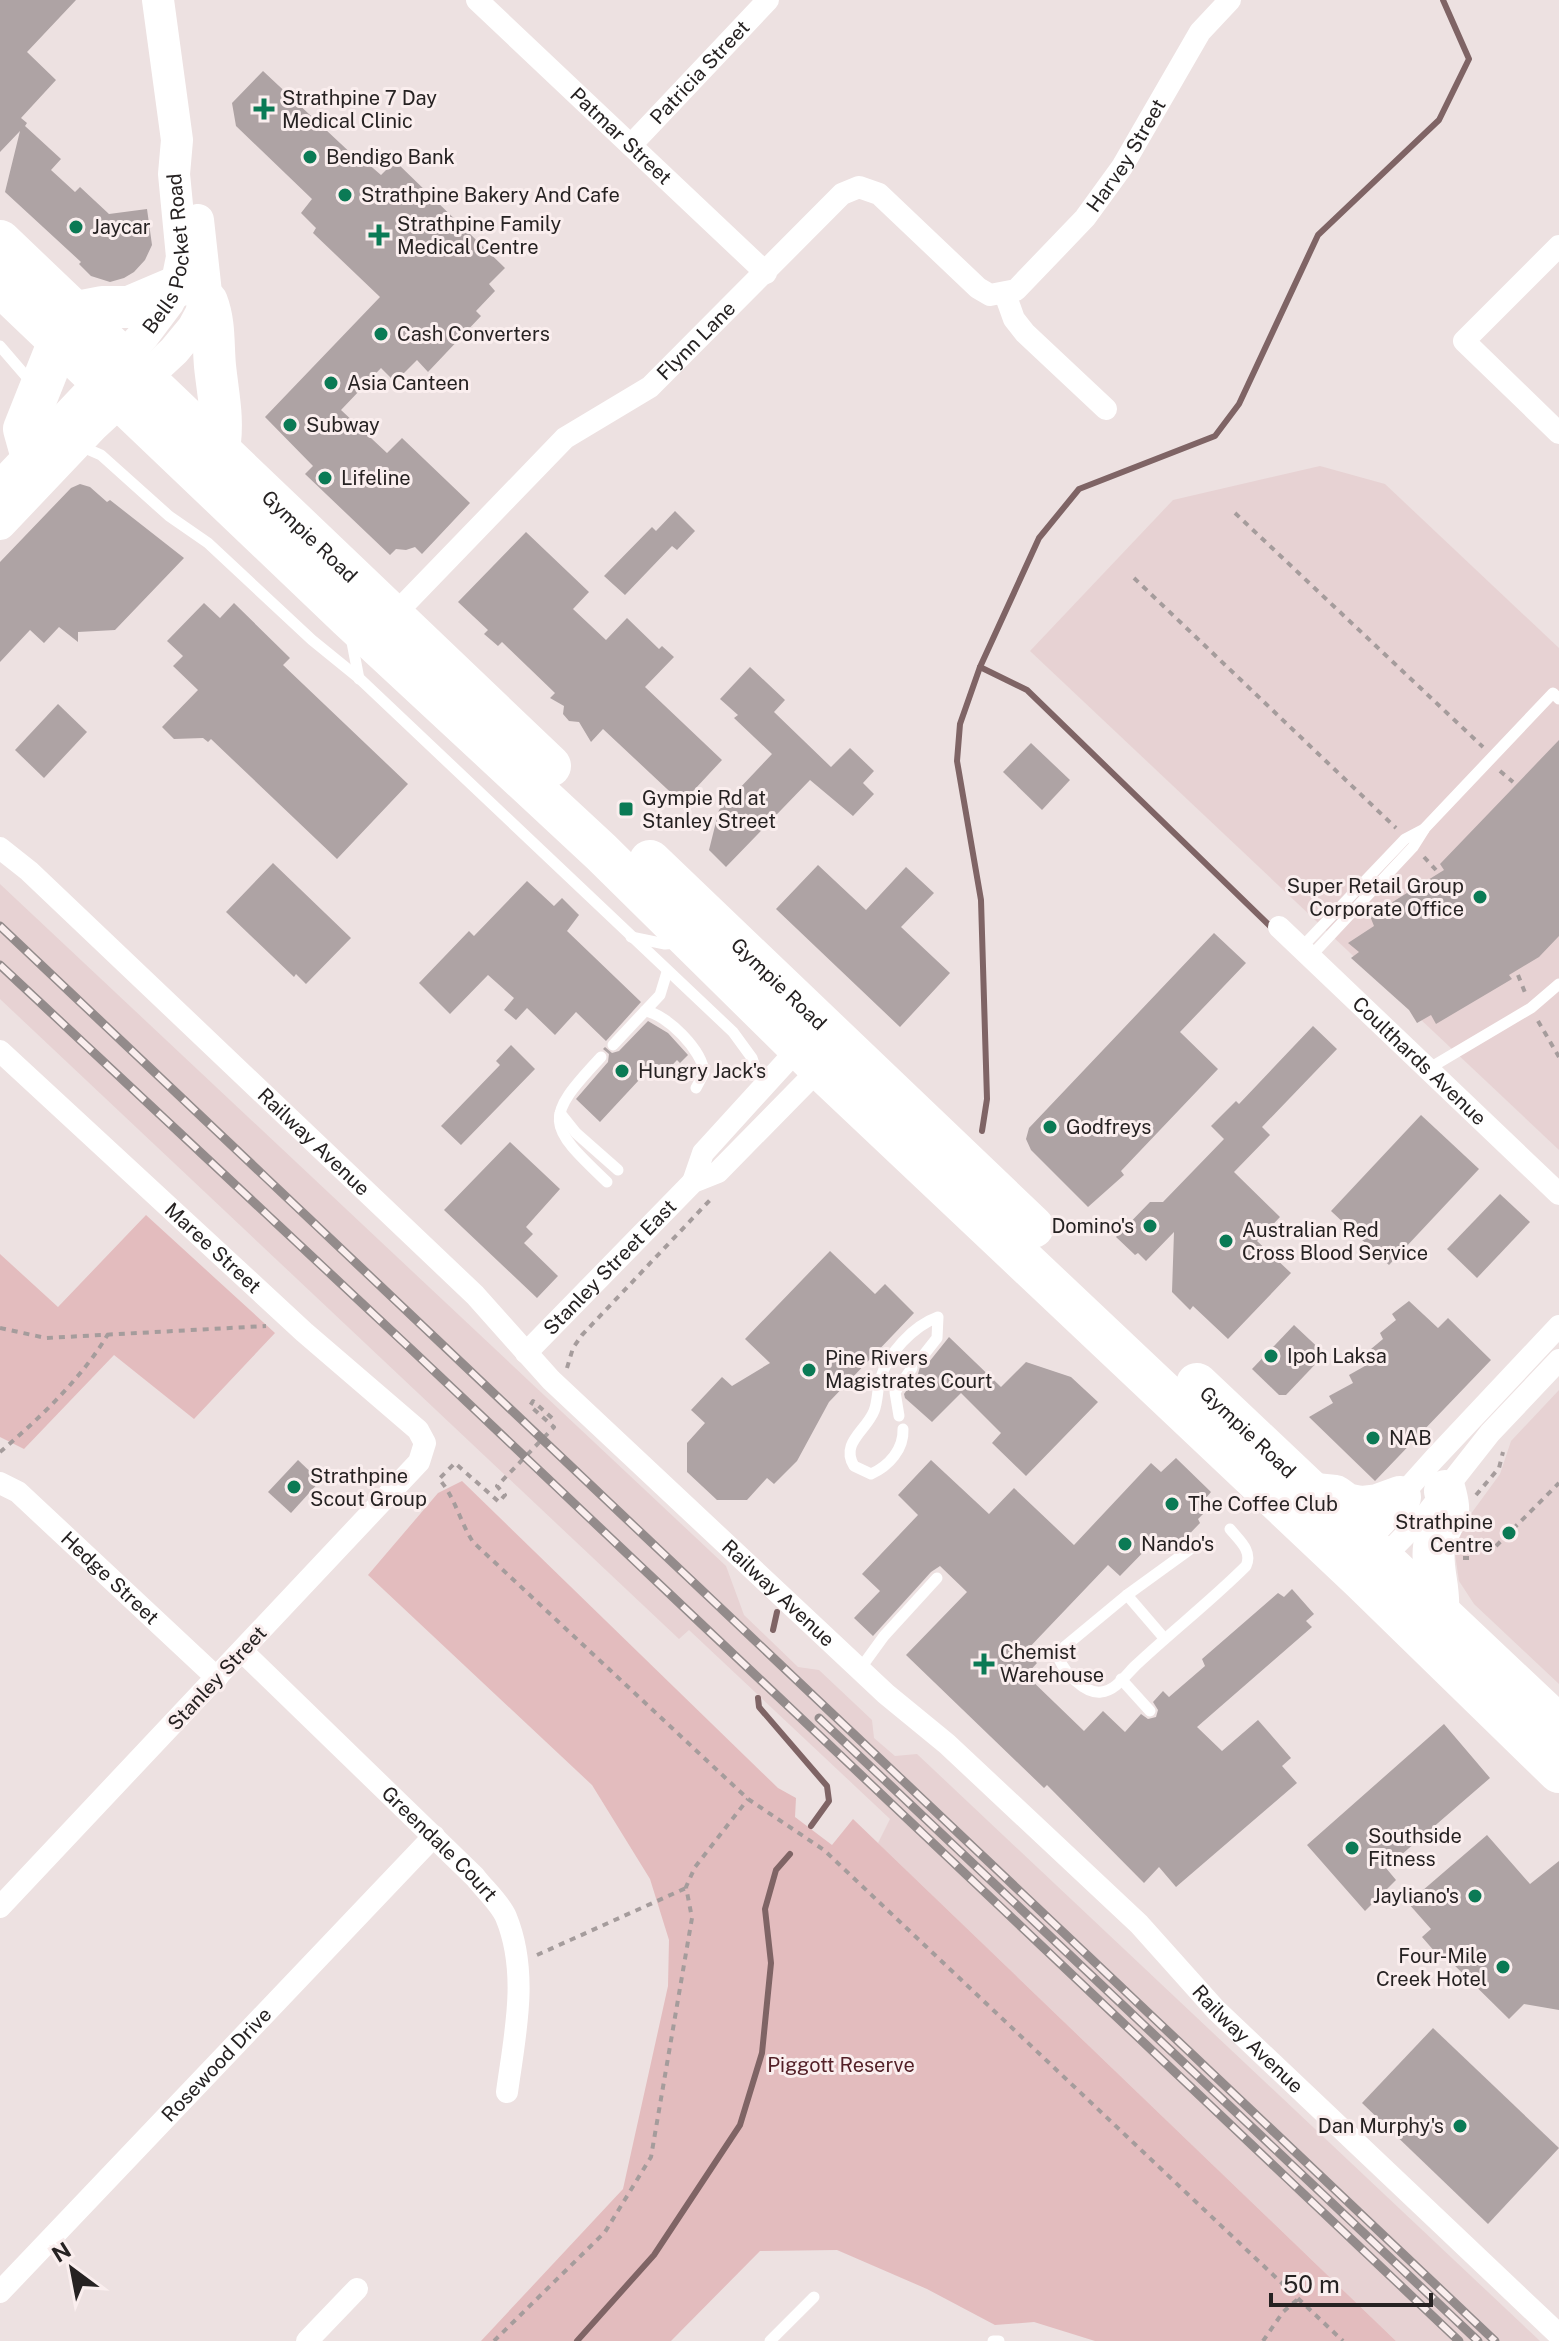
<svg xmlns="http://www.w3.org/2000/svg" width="1559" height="2341" font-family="'Public Sans',sans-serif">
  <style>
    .built { fill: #e7d2d3 }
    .green { fill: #e3bcbe }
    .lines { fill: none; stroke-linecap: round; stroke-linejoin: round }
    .stream { stroke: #7f6465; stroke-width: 6 }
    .building { fill: #aea3a4 }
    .path { stroke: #a59c9c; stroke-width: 4; stroke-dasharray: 6 6; stroke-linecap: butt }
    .lane { stroke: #fff; stroke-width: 11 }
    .street { stroke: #fff; stroke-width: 22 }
    .secondary { stroke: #fff; stroke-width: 32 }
    .highway { stroke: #fff; stroke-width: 42 }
    .rail-casing { stroke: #938b8b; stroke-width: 9 }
    .rail { stroke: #faeeee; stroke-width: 6; stroke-dasharray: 18; stroke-linecap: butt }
    .poi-dot { fill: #0b7a55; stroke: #faeeee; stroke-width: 3 }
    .labels { text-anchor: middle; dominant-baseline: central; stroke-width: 6; stroke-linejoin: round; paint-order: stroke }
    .street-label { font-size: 20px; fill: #262222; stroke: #faeeee }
    .poi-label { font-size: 20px; fill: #262222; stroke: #faeeee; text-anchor: start }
    .park-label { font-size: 20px; fill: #532027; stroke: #faeeee }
  </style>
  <rect width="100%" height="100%" fill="#ede1e1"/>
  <g class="built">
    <path d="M1320,466L1385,484L1559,648V1150L1030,651L1173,500Z"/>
    <path d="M0,884L726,1566L744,1615L798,1667L819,1670L872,1720L874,1738L895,1756L917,1754L1540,2341H1396L878,1843L890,1819L689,1630L679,1639L0,999Z"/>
    <path d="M1559,1390V1684L1474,1604L1459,1581L1455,1554L1462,1526L1500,1474L1511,1441Z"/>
  </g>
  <g class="green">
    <path d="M146,1215L275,1333L194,1419L114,1355L24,1449L0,1437V1254L58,1307Z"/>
    <path d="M462,1481L778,1788L796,1798L795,1817L832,1845L853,1819L1396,2341H1095L1034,2322L995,2325L927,2289L837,2250L760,2251L671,2341H481L623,2189L668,1986L669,1940L650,1879L592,1785L368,1575L438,1493Z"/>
  </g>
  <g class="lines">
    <g class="stream">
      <path d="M980,667L1027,690L1270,926"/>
      <path d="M982,1131L987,1099L981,900L957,761L960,724L980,667L1039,538L1079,489L1215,436L1239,404L1318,235L1439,120L1469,59L1443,0"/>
      <path d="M773,1630L777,1612"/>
      <path d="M758,1698L759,1707L827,1786L829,1801L811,1826"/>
      <path d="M577,2341L654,2255L740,2125L762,2053L771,1963L765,1909L776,1870L790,1854"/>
    </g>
  </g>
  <g class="building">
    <path d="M0,0H76L27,52L56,80L21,118L27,123L25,126L61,159L51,170L75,192L80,187L109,214L147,209L152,245L145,260L134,272L124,278L110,282L91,276L79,264L81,262L5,192L20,131L0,152Z"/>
    <path d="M263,71L356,158L359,156L381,175L395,161L505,268L489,284L495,291L476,311L481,316L428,372L417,360L395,382L381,368L341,410L387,453L402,438L470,503L422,554L415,547L406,550L396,549L390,555L305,474L313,466L265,417L380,297L313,233L316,228L301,213L312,199L236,126L232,103Z"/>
    <path d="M80,484L90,487L107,502L110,500L184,558L115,630L78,632V642L59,627L44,643L30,630L0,662V562L71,488Z"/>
    <path d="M675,511L695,531L677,550L672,546L625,595L604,576L652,527L656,531Z"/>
    <path d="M526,532L589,592L573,609L606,640L627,618L659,649L662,646L674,657L645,687L722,760L682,803L603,729L591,742L579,722L569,721L563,714L564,706L550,698L555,693L502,642L498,646L484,634L488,630L458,602Z"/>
    <path d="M204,603L220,618L234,603L290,658L283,665L408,784L337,859L211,739L208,742L203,738L174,739L162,727L198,690L173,666L183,656L167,641Z"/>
    <path d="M750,667L785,700L774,712L831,767L850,748L874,771L863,783L874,794L853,816L810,780L726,867L709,850L719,810L772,754L734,718L738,715L720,699Z"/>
    <path d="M58,704L87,732L44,778L15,750Z"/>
    <path d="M1559,740V936L1539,957L1509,975L1512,979L1436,1024L1431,1015L1417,1023L1409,1010L1351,958L1359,952L1348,943L1374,926L1370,916L1444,870L1440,864Z"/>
    <path d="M1031,743L1070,780L1042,810L1003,772Z"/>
    <path d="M273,863L351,938L306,984L296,974L294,977L226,912Z"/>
    <path d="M818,865L866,910L906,867L934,893L901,927L950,973L900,1027L776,909Z"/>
    <path d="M527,881L554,906L562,898L579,915L567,931L641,1002L606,1041L576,1012L555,1035L527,1008L516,1020L504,1010L514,998L488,975L450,1014L419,983L469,931L474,936Z"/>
    <path d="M1214,933L1246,963L1180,1032L1218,1069L1121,1171L1124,1175L1088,1207L1031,1150L1026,1139L1029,1128Z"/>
    <path d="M648,1021L668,1033L688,1055L680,1063L677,1060L662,1076L652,1066L600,1122L576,1099L608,1062L609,1054L603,1049L605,1047L612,1053L619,1051Z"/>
    <path d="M1313,1026L1337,1049L1262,1127L1270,1135L1234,1172L1280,1217L1257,1241L1291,1273L1228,1339L1193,1306L1190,1310L1172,1292L1174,1232L1146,1261L1138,1253L1135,1255L1116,1237L1150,1202H1163L1224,1139L1211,1126L1236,1101L1239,1104Z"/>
    <path d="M511,1045L535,1069L461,1145L441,1126L500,1065L496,1061Z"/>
    <path d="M1421,1115L1479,1169L1389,1265L1331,1211Z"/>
    <path d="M510,1142L560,1189L526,1227L533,1234L524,1243L558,1276L537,1298L444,1210Z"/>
    <path d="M1500,1194L1530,1222L1477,1278L1447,1249Z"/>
    <path d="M830,1251L875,1294L885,1284L914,1313L829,1402L797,1461L774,1484L767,1478L747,1500H717L687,1472V1443L705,1423L691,1410L722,1377L732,1386L770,1363L745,1339Z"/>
    <path d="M1409,1301L1438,1328L1448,1318L1491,1360L1375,1481L1309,1417L1333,1403L1329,1396L1353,1383L1349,1375L1372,1362L1365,1354L1383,1339L1380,1333L1396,1320L1392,1314Z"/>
    <path d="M1294,1325L1325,1354L1286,1395H1279L1252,1369Z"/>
    <path d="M949,1337L1001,1387L1026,1362L1071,1377L1098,1402L1026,1476L992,1443L1001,1433L961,1393L932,1422L905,1398L904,1394L918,1374L920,1367L929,1362Z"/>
    <path d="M1176,1458L1211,1492L1199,1506L1205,1512L1198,1519L1200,1523L1172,1552L1158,1537L1120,1576L1108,1565L1025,1652L1037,1663L1026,1675L1084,1731L1103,1711L1125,1732L1141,1714L1148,1719L1156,1717L1158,1710L1153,1702L1163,1691L1169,1697L1205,1666L1202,1659L1278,1593L1284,1597L1292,1589L1314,1614L1306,1621L1312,1627L1197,1727L1222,1751L1258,1720L1291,1758L1282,1766L1297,1783L1176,1887L1159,1867L1144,1883L1047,1785L1044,1788L906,1655L967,1592L940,1566L931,1572L873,1636L854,1618L880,1591L862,1574L918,1515L898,1495L931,1460L989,1514L1014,1488L1074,1545L1151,1463L1161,1472Z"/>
    <path d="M298,1460L320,1481L291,1513L268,1492Z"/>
    <path d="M1444,1724L1490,1778L1386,1868L1396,1880L1365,1911L1307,1845Z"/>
    <path d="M1487,1835L1530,1884L1559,1861V2010L1524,2004L1509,2019L1446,1957L1442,1960L1422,1937L1431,1929L1408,1903Z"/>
    <path d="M1433,2028L1559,2148L1488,2224L1362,2103Z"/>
  </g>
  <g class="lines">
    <g class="path">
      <path d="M1235,513L1483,747"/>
      <path d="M1134,578L1396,828"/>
      <path d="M1500,771L1513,782"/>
      <path d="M1424,857L1436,870"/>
      <path d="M1518,975L1526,995"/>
      <path d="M1538,1021L1559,1057"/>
      <path d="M0,1328L46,1338L266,1326"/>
      <path d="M567,1368L573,1348L582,1335L710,1200"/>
      <path d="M552,1418L533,1401L530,1406L554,1427L497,1486L505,1495L499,1502L455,1463L439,1479C455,1497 460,1522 473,1542L748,1799L824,1850L1343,2341"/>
      <path d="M0,1452C38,1420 83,1377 108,1334"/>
      <path d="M1476,1495L1499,1468L1503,1452"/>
      <path d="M1496,1546L1559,1483"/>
      <path d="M1463,1558H1474"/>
      <path d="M537,1955L686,1888"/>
      <path d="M494,2341L605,2232L651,2157L692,1918L686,1887L695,1867L748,1799"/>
      <path d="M1263,2341L1283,2312L1298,2299"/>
    </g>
    <g class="lane">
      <path d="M0,346L31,382"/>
      <path d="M78,445L101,455L169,516L208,543L312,640L360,679L733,1032L752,1058L763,1090"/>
      <path d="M351,637L359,679"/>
      <path d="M631,937L665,944L679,943"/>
      <path d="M1301,948L1405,839L1424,829"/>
      <path d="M1310,957L1413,847L1425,828L1553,693L1559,699"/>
      <path d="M645,1011C667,1014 703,1051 704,1073L696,1088"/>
      <path d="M613,1045L660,995L667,972"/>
      <path d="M601,1057C543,1119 546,1124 607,1182"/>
      <path d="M1428,1069L1531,1008L1559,984"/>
      <path d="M560,1113L576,1133L618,1170"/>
      <path d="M899,1416L895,1392L912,1368"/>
      <path d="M903,1429C904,1449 889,1466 871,1474L854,1466C840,1443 866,1431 874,1411C878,1401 877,1390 880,1380C887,1354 913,1326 938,1317L937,1338L922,1357"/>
      <path d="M1196,1545L1127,1595L1063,1648L1059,1659C1065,1672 1084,1694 1101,1692C1115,1691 1125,1676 1135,1666C1171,1632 1211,1601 1246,1566C1253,1551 1239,1540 1230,1529"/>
      <path d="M1127,1595L1164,1638"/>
      <path d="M860,1669L884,1636L937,1578"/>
      <path d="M1121,1679L1150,1711"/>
      <path d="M770,2341L814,2297"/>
      <path d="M993,2341H999"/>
    </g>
    <g class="street">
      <path id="s1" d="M477,0L766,273"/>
      <path id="s2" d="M631,145L768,0"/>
      <path d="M1559,246L1464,341L1559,433"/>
      <path d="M1005,294L1014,319L1025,333L1106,409"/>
      <path id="s3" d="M393,616L565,438L650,387L842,194L859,187L879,194L978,288L990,295L1016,290L1085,218L1122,167L1200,32L1230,0"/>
      <path id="s4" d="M0,848L29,871L475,1295L551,1380L886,1694L947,1744L1139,1924L1216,2010L1559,2335"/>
      <path id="s5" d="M1279,927L1559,1194"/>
      <path id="s6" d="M0,1051L304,1332L418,1430L425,1443L419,1462L0,1907"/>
      <path d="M693,1182L703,1153L805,1041"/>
      <path id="s7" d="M526,1353L693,1182L718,1172L825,1063"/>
      <path id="s8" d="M0,1483L18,1492L217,1678"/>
      <path d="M1361,1549L1395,1512L1400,1497L1434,1459L1559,1326"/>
      <path d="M1377,1564L1427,1513L1490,1433L1559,1360"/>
      <path id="s9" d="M242,1651L475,1877C484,1889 500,1903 506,1917C529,1973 515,2034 507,2092"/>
      <path id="s10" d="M0,2292L434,1836"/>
      <path d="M307,2341L357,2289"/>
    </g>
    <g class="secondary">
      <path id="s11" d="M0,487L144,335L168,303L176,287L182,257L174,174L177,140L158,0"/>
      <path d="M0,524L93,426L174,351L193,328L207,302L198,220"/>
    </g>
    <g class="highway">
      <path id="s12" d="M0,241L550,766"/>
      <path d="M0,285L348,617L601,852L820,1068L1362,1580L1559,1772"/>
      <path d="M207,302C215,323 213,344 215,366C218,395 224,419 219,449"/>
      <path d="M76,312L102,307H129L176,287"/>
      <path d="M31,454L24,429L59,341"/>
      <path id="s13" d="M650,861L1033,1227"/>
      <path id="s14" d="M1197,1384L1559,1726"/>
      <path d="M1315,1494L1335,1496L1346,1504L1361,1507L1378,1505L1400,1497"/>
      <path d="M1438,1611C1440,1587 1431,1569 1434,1547C1436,1532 1446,1521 1448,1510C1449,1505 1446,1496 1445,1491"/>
    </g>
    <g class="rail-casing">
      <g id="rail">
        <path d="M0,926L1495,2341"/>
        <path d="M0,965L413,1351L1459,2341"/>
        <path d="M819,1718L1478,2341"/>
      </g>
    </g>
    <use href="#rail" class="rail"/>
  </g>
  <g class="poi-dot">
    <path d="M260 97h8v8h8v8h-8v8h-8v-8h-8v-8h8z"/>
    <circle cx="310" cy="157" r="8"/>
    <circle cx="345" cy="195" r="8"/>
    <circle cx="76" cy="227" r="8"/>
    <path d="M375 223h8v8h8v8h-8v8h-8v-8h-8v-8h8z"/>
    <circle cx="381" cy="334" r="8"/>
    <circle cx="331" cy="383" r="8"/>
    <circle cx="290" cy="425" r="8"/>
    <circle cx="325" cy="478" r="8"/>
    <rect x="618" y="801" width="16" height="16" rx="4"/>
    <circle cx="1480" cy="897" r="8"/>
    <circle cx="622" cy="1071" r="8"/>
    <circle cx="1050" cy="1127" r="8"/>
    <circle cx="1150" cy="1226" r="8"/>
    <circle cx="1226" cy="1241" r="8"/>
    <circle cx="1271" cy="1356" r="8"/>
    <circle cx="809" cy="1370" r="8"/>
    <circle cx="1373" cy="1438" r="8"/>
    <circle cx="294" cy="1487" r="8"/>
    <circle cx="1172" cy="1504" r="8"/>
    <circle cx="1509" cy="1533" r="8"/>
    <circle cx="1125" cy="1544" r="8"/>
    <path d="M980 1652h8v8h8v8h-8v8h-8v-8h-8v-8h8z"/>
    <circle cx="1352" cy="1848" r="8"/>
    <circle cx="1475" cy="1896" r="8"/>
    <circle cx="1503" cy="1967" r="8"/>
    <circle cx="1460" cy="2126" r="8"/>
  </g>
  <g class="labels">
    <g class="street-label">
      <text stroke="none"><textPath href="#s2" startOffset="100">Patricia Street</textPath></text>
      <text stroke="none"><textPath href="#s1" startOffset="198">Patmar Street</textPath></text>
      <text stroke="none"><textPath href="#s3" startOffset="1010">Harvey Street</textPath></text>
      <text stroke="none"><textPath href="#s11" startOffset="298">Bells Pocket Road</textPath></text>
      <text stroke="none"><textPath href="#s3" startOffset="412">Flynn Lane</textPath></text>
      <text stroke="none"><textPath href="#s12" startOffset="428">Gympie Road</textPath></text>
      <text stroke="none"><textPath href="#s13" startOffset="178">Gympie Road</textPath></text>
      <text stroke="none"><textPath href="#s5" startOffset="194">Coulthards Avenue</textPath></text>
      <text stroke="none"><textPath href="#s4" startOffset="430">Railway Avenue</textPath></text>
      <text stroke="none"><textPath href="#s6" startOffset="290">Maree Street</textPath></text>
      <text stroke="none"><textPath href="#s7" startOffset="120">Stanley Street East</textPath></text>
      <text stroke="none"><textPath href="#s14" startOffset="70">Gympie Road</textPath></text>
      <text stroke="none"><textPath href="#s8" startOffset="146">Hedge Street</textPath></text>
      <text stroke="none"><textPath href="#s4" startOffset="1078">Railway Avenue</textPath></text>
      <text transform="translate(217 1678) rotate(-47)">Stanley Street</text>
      <text stroke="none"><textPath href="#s9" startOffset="276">Greendale Court</textPath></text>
      <text stroke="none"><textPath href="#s4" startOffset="1726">Railway Avenue</textPath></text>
      <text stroke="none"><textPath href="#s10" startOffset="314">Rosewood Drive</textPath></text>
    </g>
    <g class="poi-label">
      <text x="282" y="98">Strathpine 7 Day<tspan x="282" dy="23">Medical Clinic</tspan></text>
      <text x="326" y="157">Bendigo Bank</text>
      <text x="361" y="195">Strathpine Bakery And Cafe</text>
      <text x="397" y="224">Strathpine Family<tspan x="397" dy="23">Medical Centre</tspan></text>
      <text x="92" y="227">Jaycar</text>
      <text x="397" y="334">Cash Converters</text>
      <text x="347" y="383">Asia Canteen</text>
      <text x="306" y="425">Subway</text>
      <text x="341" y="478">Lifeline</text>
      <text x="642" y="798">Gympie Rd at<tspan x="642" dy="23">Stanley Street</tspan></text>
      <text x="1464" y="886" text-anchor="end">Super Retail Group<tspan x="1464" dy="23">Corporate Office</tspan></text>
      <text x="638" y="1071">Hungry Jack's</text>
      <text x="1066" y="1127">Godfreys</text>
      <text x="1134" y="1226" text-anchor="end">Domino's</text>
      <text x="1242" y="1230">Australian Red<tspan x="1242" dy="23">Cross Blood Service</tspan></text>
      <text x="1287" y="1356">Ipoh Laksa</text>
      <text x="825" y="1358">Pine Rivers<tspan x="825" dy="23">Magistrates Court</tspan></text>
      <text x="1389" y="1438">NAB</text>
      <text x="310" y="1476">Strathpine<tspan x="310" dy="23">Scout Group</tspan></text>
      <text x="1188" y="1504">The Coffee Club</text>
      <text x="1493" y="1522" text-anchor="end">Strathpine<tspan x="1493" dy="23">Centre</tspan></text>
      <text x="1141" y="1544">Nando's</text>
      <text x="1000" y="1652">Chemist<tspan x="1000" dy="23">Warehouse</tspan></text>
      <text x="1368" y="1836">Southside<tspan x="1368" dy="23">Fitness</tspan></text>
      <text x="1459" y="1896" text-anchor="end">Jayliano's</text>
      <text x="1487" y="1956" text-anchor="end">Four-Mile<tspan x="1487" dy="23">Creek Hotel</tspan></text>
      <text x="1444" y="2126" text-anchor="end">Dan Murphy's</text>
    </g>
    <g class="park-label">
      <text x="841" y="2065">Piggott Reserve</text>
    </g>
  </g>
  <g transform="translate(72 2269) rotate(328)" stroke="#faeeee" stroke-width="6" paint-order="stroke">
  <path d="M0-6L14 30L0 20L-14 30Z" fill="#262222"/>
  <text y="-12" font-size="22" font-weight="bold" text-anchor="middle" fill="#262222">N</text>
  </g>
  <path d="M1271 2293v12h160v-12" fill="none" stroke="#262222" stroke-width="4"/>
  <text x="1283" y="2293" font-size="24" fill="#262222" stroke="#faeeee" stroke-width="6" paint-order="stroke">50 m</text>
</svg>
